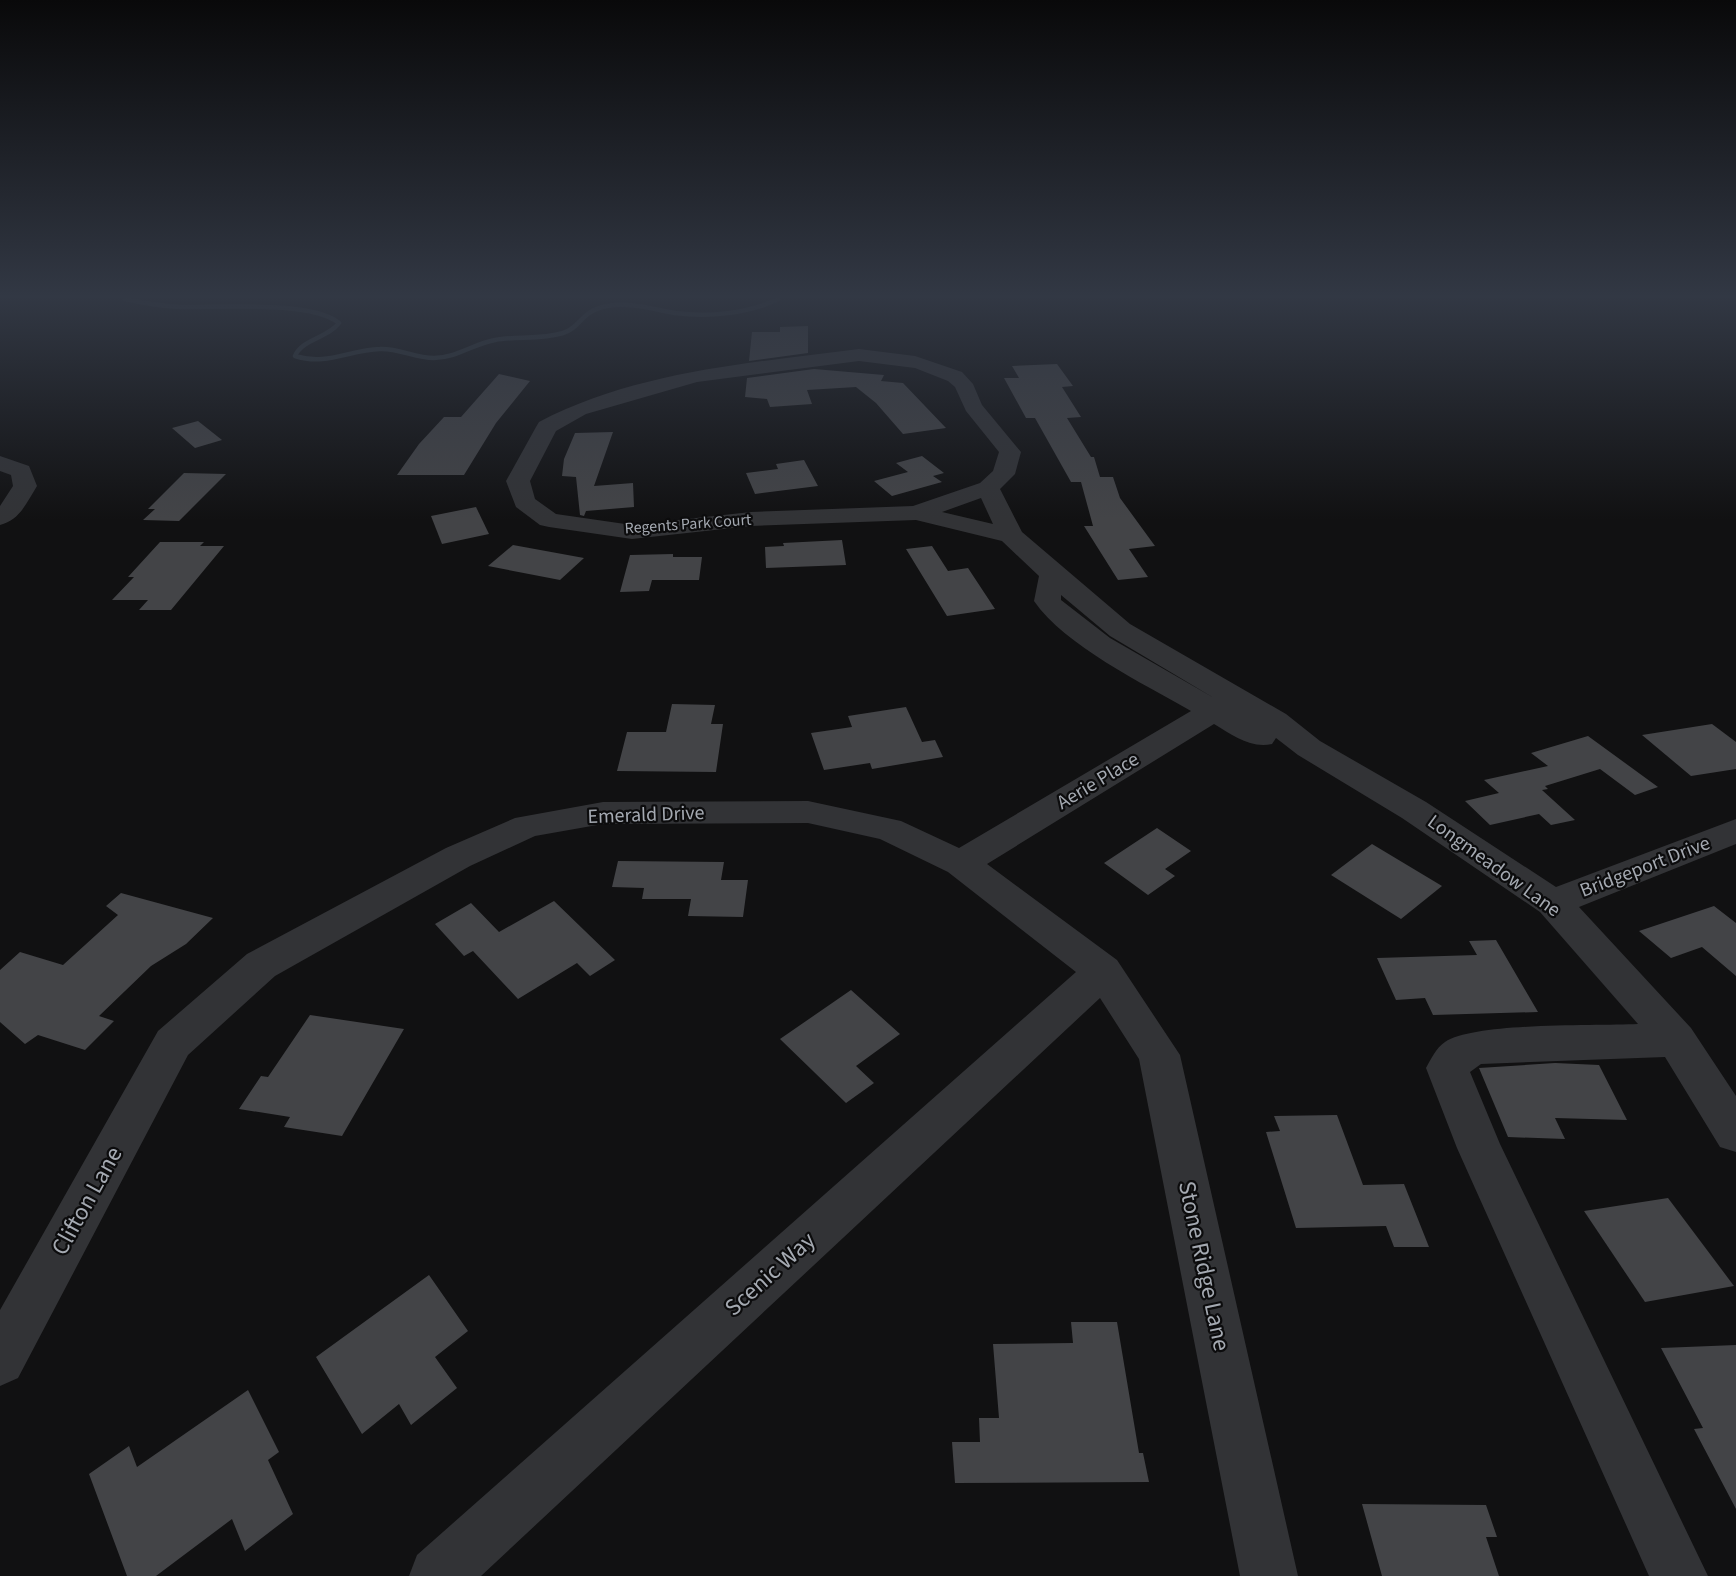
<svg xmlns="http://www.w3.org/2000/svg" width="1736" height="1576" font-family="'Source Sans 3',sans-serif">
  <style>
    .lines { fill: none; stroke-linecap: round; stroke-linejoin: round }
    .stream { stroke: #2e363b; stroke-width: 4.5 }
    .building { fill: #434447 }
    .minor { fill: #323336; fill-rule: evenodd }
    .labels { text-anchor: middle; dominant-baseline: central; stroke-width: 4.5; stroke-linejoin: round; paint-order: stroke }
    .far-street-label { font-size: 16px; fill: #a4a9b1; stroke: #0c0c0d }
    .street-label { font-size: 20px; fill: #a4a9b1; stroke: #0c0c0d }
    .near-street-label { font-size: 24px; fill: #a4a9b1; stroke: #0c0c0d }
  </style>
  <rect width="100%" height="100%" fill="#111112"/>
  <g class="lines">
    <path class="stream" d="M125,299C143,303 161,306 180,307C219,308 310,300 339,323C328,338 302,339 295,356C326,366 349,350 380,349C398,348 415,358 434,358C456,358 473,344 495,340C517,336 540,340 563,333C581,328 580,311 607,306C631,302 652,309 675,313C708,317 748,314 778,299"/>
  </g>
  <g class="building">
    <path d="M808,326V353L749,361L752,332H780V327Z"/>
    <path d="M1057,364L1073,386L1062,387L1081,417L1067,418L1091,457H1094L1100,477H1113L1120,498L1155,546L1129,549L1148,577L1118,580L1084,526H1093L1081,482H1071L1035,418H1026L1004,378H1019L1012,366Z"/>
    <path d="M814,369L884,375L881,381L903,383L946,428L903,434L876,403L856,387L807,390L812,404L770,407L767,399L745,397L747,378Z"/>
    <path d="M499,374L530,381L496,423L464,475H397L419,444L444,417H461Z"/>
    <path d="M198,421L222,440L195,448L172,428Z"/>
    <path d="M613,432L594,486L633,483L634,507L586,511L584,516L580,515L576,477L562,476L564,459L575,433Z"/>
    <path d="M922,456L944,473L933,476L942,482L892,496L874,481L908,472L896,463Z"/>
    <path d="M804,460L818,486L755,494L746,473L778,469L776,464Z"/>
    <path d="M184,473L226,474L179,521L143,520L155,509H148Z"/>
    <path d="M476,507L489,534L442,544L431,516Z"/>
    <path d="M842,540L846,565L766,568L765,547L784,546L783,543Z"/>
    <path d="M160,542H204L200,546H224L171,610H139L148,600H112L134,577H128Z"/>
    <path d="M513,545L584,558L560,580L488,566Z"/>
    <path d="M932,546L948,571L968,568L995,609L947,616L906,549Z"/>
    <path d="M673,554V557H702L699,580H652L649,591L620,592L630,555Z"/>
    <path d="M672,704L715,705L711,724H723L716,772L617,771L627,732H666Z"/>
    <path d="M906,707L922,742L935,740L943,757L872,769L870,763L824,770L811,733L852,727L848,716Z"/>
    <path d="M1712,724L1736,742V769L1691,776L1642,735Z"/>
    <path d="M1588,736L1658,787L1635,795L1600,769L1545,786L1548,789L1542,790L1575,820L1551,825L1539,814L1490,825L1465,801L1499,793L1484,780L1548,766L1531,753Z"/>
    <path d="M1157,828L1191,851L1165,869L1175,876L1148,895L1104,863Z"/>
    <path d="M1372,844L1442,886L1401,919L1331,875Z"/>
    <path d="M618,861L724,862L721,880H748L743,917L688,916L691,899H642L644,888L612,887Z"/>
    <path d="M121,893L213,918L186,944L151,966L99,1016L114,1021L85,1050L38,1035L25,1044L0,1022V970L20,952L63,965L118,915L106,906Z"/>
    <path d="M554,901L615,960L590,976L577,963L518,999L473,951L464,956L435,924L471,903L499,932Z"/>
    <path d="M1714,906L1736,923V976L1702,947L1671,958L1639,931Z"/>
    <path d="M1496,940L1538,1012L1433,1015L1425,998L1396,1000L1377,958L1477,955L1469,941Z"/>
    <path d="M851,990L900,1034L856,1066L874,1083L846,1103L780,1039Z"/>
    <path d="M310,1015L404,1029L342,1136L284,1127L290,1117L239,1109L261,1076L268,1077Z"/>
    <path d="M1555,1063L1599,1065L1627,1120L1555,1118L1565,1139L1508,1137L1479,1068Z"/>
    <path d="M1337,1115L1363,1185L1404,1184L1429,1247H1394L1386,1226L1296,1228L1266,1132L1280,1131L1274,1116Z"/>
    <path d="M1668,1198L1734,1286L1645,1302L1584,1211Z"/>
    <path d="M429,1275L468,1331L435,1357L457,1388L411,1425L399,1404L362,1434L316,1357Z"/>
    <path d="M1071,1322H1117L1139,1453H1143L1149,1482L955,1483L952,1442H980L979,1418H999L993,1344L1073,1343Z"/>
    <path d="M1736,1345V1509L1694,1429L1703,1428L1661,1348Z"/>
    <path d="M248,1390L279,1452L268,1460L293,1514L245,1551L232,1519L156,1576H127L89,1474L129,1446L137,1467Z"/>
    <path d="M1362,1504L1486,1505L1497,1537H1486L1499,1576H1382Z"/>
  </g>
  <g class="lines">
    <g class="minor">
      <path d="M859,349L915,356L962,372L973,384L982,405L1021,452L1015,474L1000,489L1022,532L1130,624L1286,714L1320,741L1426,802L1556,887L1736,819V844L1579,907L1691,1028L1736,1096V1152L1720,1147L1665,1057L1481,1064L1470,1072L1500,1144L1708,1576H1649L1457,1148L1426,1068C1431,1059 1436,1048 1445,1042C1475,1022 1597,1026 1638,1024L1540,912L1402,818L1298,755L1276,738L1272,744C1251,749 1232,735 1214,724L987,864L1117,960L1180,1055L1298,1576H1240L1139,1059L1100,998L481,1576H409L417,1555L1076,972L948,872L880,839L808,823L603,824L535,836L470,866L275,976L188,1055L18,1378L0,1386V1310L158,1031L247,954L446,848L515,818L603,802L808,801L901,821L959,848L1191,711C1144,684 1064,645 1034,601L1039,576L1002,541L916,520L751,526L632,539L549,527L540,525L516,507L506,481L536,427L539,422C637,371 751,363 859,349ZM859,361L915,368L948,381L955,387L966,411L999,452L993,471L980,483L913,506L751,512L632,525L556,514L535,499L530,481L556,431L586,414L697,382ZM981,498L993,524L942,512ZM1061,595L1110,636L1214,698L1110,638L1061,600Z"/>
      <path d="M0,456L29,466L37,486C27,502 20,520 0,525V506L13,486L11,475L0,471Z"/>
    </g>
  </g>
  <linearGradient id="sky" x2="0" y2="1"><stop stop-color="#09090a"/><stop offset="0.57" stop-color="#323844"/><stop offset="1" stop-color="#323844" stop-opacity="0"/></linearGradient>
  <rect width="1736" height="520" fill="url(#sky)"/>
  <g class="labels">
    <g class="far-street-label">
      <text transform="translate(688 524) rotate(-4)">Regents Park Court</text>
    </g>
    <g class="street-label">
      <text transform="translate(1098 781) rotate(-31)">Aerie Place</text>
      <text transform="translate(646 815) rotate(-2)">Emerald Drive</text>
      <text transform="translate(1494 866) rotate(36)">Longmeadow Lane</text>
      <text transform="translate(1645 867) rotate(-21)">Bridgeport Drive</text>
    </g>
    <g class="near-street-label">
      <text transform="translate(87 1201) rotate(-61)">Clifton Lane</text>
      <text transform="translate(1204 1266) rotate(78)">Stone Ridge Lane</text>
      <text transform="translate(770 1274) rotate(-42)">Scenic Way</text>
    </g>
  </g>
</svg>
